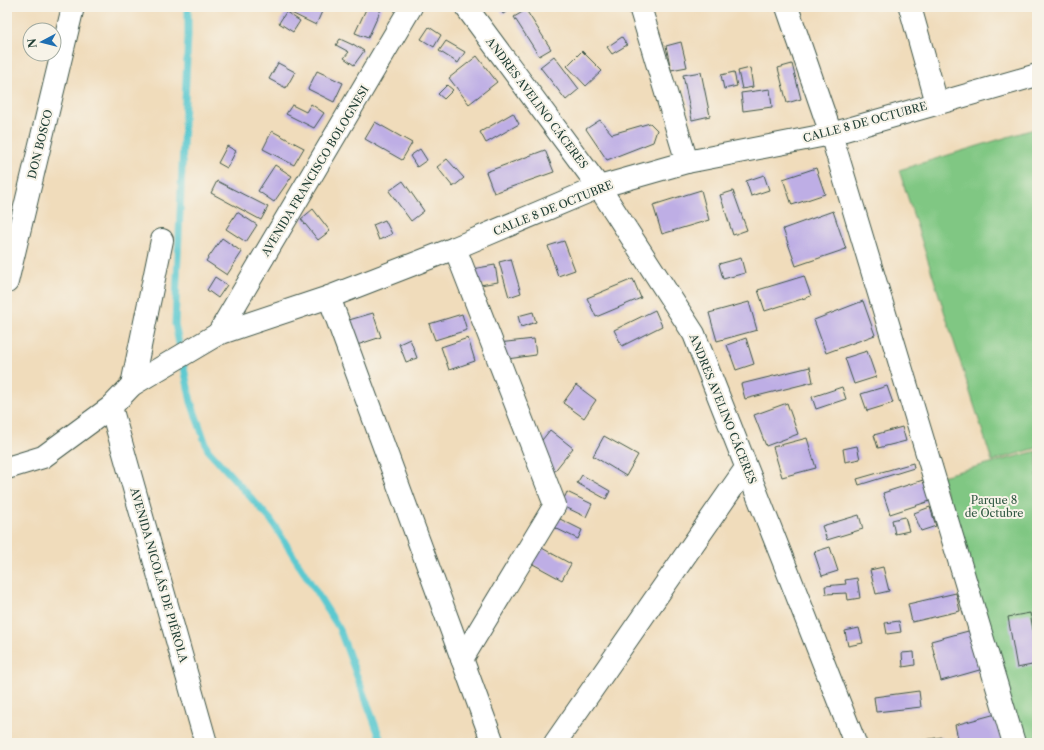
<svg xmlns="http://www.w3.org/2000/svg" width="1044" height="750" font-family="'Libre Caslon Text',serif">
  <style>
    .green { fill: #80c783; stroke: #50825c }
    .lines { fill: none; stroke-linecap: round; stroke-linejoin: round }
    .stream { stroke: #5cc9d0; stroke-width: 7 }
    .building { fill: #beaee5 }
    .minor-casing { stroke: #3e5548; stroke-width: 24 }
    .minor { stroke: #fff; stroke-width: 22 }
    .labels { text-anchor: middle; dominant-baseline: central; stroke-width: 4; stroke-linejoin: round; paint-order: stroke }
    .street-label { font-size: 11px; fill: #1f3d34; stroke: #f7f3e8 }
    .park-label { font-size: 11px; fill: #325944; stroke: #f7f3e8 }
  </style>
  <rect width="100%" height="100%" fill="#f7f3e8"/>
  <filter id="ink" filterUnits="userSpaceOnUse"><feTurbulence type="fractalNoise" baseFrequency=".025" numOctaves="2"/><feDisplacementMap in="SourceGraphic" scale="8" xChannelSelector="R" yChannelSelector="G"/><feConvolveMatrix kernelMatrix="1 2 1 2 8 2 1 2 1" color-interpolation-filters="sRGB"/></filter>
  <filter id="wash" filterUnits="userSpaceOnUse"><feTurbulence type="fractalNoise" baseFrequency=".012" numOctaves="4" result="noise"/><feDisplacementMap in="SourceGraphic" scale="16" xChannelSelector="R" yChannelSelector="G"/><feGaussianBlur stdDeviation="0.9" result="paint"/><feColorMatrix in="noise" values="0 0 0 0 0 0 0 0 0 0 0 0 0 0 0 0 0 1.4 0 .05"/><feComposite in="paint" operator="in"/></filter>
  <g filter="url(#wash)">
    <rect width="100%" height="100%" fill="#f0dcbb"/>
    <g class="green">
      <path d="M1037,128V448L992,461L899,170Z"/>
      <path d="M1037,451V743H1021L941,476Z"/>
    </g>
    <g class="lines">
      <path class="stream" d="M188,7V35L175,324L191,402L208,450L271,520L339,628L382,743"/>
    </g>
    <g id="blocks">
      <g class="building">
        <path d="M279,7H324L316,25Z"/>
        <path d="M367,7H382L368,38L355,33Z"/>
        <path d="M499,7H514L503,14Z"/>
        <path d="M526,10L551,49L539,56L514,17Z"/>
        <path d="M286,12L300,21L293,32L279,23Z"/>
        <path d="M429,27L441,35L434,47L421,39Z"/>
        <path d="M622,37L627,45L612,54L607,47Z"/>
        <path d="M340,39L353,45V44L364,51L354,65L344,58L349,52L336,45Z"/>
        <path d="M446,41L465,52L458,63L439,51Z"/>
        <path d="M681,42L687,67L671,70L666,46Z"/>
        <path d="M582,51L602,71L586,86L567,66Z"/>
        <path d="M477,56L497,82L469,104L449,78Z"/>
        <path d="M554,56L579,89L566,100L540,67Z"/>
        <path d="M278,63L295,72L286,88L269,79Z"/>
        <path d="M792,64L801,99L787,103L778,68Z"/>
        <path d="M750,68L753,87L742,89L738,71Z"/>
        <path d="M317,71L343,83L334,102L308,89Z"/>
        <path d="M701,72L710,116L692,120L683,75Z"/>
        <path d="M734,72L737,86L724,89L721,75Z"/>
        <path d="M447,85L453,90L444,99L438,94Z"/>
        <path d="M770,89L772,107L743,111L741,93Z"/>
        <path d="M311,104L324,113L314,128L286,114L292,105L306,112Z"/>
        <path d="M513,113L519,124L486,143L480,132Z"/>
        <path d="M600,120L612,134L650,123L657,130L653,142L607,160L586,129Z"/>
        <path d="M375,122L412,143L402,160L365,139Z"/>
        <path d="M272,131L304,148L294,165L263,149Z"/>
        <path d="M227,146L236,151L227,168L218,163Z"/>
        <path d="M420,149L427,160L417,167L410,156Z"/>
        <path d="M545,150L554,172L494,193L486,172Z"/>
        <path d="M447,159L464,178L453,187L437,167Z"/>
        <path d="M275,165L292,176L274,202L258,191Z"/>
        <path d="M816,168L825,194L792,205L783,179Z"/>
        <path d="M764,175L769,190L751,196L746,181Z"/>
        <path d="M217,181L268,207L261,220L211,193Z"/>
        <path d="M403,181L424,211L411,221L389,191Z"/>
        <path d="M701,190L709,220L662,234L653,205Z"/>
        <path d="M733,191L747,230L733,235L720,195Z"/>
        <path d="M313,209L330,231L318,240L301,219Z"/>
        <path d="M833,211L846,249L796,266L783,229Z"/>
        <path d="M237,212L257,225L246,242L226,229Z"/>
        <path d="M385,220L392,234L379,240L373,225Z"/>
        <path d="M222,238L242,252L227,275L206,261Z"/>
        <path d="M564,241L575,270L558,276L548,246Z"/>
        <path d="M741,258L745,273L723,279L719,264Z"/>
        <path d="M511,259L521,293L509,297L499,262Z"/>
        <path d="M495,265L498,282L474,286L472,269Z"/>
        <path d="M804,276L811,296L765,311L758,290Z"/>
        <path d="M215,277L227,285L218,298L207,290Z"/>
        <path d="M633,279L641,298L596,317L587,298Z"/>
        <path d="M863,301L875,335L826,353L814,320Z"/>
        <path d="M749,302L757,330L717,341L709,313Z"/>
        <path d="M655,310L662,326L622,346L614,330Z"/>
        <path d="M533,312L536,322L521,327L518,316Z"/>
        <path d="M373,313L381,337L357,345L349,320Z"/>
        <path d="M462,314L467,330L435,340L429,324Z"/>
        <path d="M468,338L475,361L449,370L441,347Z"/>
        <path d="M746,338L754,364L736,370L727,345Z"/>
        <path d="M410,339L417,358L406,362L399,344Z"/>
        <path d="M534,339L536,355L500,360L498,343Z"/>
        <path d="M867,351L876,377L854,384L845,358Z"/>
        <path d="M810,367L813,382L745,399L741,384Z"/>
        <path d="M576,385L596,400L584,418L563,403Z"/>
        <path d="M887,386L893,403L867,411L861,394Z"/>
        <path d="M842,387L846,399L816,409L812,397Z"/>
        <path d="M787,403L798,434L766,446L754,415Z"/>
        <path d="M902,427L906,441L878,448L874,435Z"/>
        <path d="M550,430L573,448L553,473L531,454Z"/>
        <path d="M604,436L638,455L626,476L593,456Z"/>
        <path d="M807,438L816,468L782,477L773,447Z"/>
        <path d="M857,446L860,459L845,462L843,449Z"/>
        <path d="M913,463L914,468L859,485L857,479Z"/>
        <path d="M582,475L610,491L606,499L577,483Z"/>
        <path d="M923,480L930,501L890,514L883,493Z"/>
        <path d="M567,492L592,504L586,517L561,505Z"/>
        <path d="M930,507L936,526L921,531L914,513Z"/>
        <path d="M859,515L863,529L827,540L822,526Z"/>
        <path d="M556,517L582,530L578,539L551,526Z"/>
        <path d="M905,517L909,531L895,534L892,520Z"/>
        <path d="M540,547L571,564L562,580L531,563Z"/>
        <path d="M830,547L838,571L822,576L814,552Z"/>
        <path d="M883,567L889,591L876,594L870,570Z"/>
        <path d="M857,578L860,598L848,600L847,593L826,594L825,586L846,584L845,580Z"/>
        <path d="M956,593L960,611L912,622L908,604Z"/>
        <path d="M1030,613L1037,651V664L1017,668L1008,617Z"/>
        <path d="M899,621L901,632L887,634L885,623Z"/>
        <path d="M859,628L863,643L848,646L845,631Z"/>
        <path d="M972,630L983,669L941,681L931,641Z"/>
        <path d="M914,652L915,665L903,667L902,653Z"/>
        <path d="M919,691L921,707L876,712L874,697Z"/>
        <path d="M996,714L1004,743H959L955,725Z"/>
        <path d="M942,737L943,743H911V742Z"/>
      </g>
    </g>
  </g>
  <g filter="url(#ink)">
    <use href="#blocks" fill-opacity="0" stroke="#3e5548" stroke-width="1"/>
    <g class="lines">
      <g class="minor-casing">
        <g id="minor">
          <path d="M466,7L599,187L694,334L855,743"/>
          <path d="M640,7L687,162"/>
          <path d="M787,7L831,134L1014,743"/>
          <path d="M910,7L937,103"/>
          <path d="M455,248L555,505L462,659"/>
          <path d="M7,282L73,7"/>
          <path d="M329,297L493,743"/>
          <path d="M218,334L411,7"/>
          <path d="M132,385L162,240"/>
          <path d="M111,407L206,743"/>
          <path d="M7,468L43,457L111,407L132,385L218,334L329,297L455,248L599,187L687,162L831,134L1037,75"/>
          <path d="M555,743L746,468"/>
        </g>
      </g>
      <use href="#minor" class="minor"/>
    </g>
  </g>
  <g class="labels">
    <g class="street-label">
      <text transform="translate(537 103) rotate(53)">ANDRES AVELINO CÁCERES</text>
      <text transform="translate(865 122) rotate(-15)">CALLE 8 DE OCTUBRE</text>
      <text transform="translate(40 144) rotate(-76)">DON BOSCO</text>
      <text transform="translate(315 171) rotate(-59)">AVENIDA FRANCISCO BOLOGNESI</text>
      <text transform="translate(553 208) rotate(-22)">CALLE 8 DE OCTUBRE</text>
      <text transform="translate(723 409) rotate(68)">ANDRES AVELINO CÁCERES</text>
      <text transform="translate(159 575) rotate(74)">AVENIDA NICOLÁS DE PIÉROLA</text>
    </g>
    <g class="park-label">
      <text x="994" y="500">Parque 8<tspan x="994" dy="13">de Octubre</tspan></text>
    </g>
  </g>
  <rect width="1044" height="750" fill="none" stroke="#f7f3e8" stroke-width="24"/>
  <g transform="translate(42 42) rotate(263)"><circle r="19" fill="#f7f3e8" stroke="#a1aaa0"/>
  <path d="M0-3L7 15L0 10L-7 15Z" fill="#1f6fb2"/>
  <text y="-6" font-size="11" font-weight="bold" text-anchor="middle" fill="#1f3d34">N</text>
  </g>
</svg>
